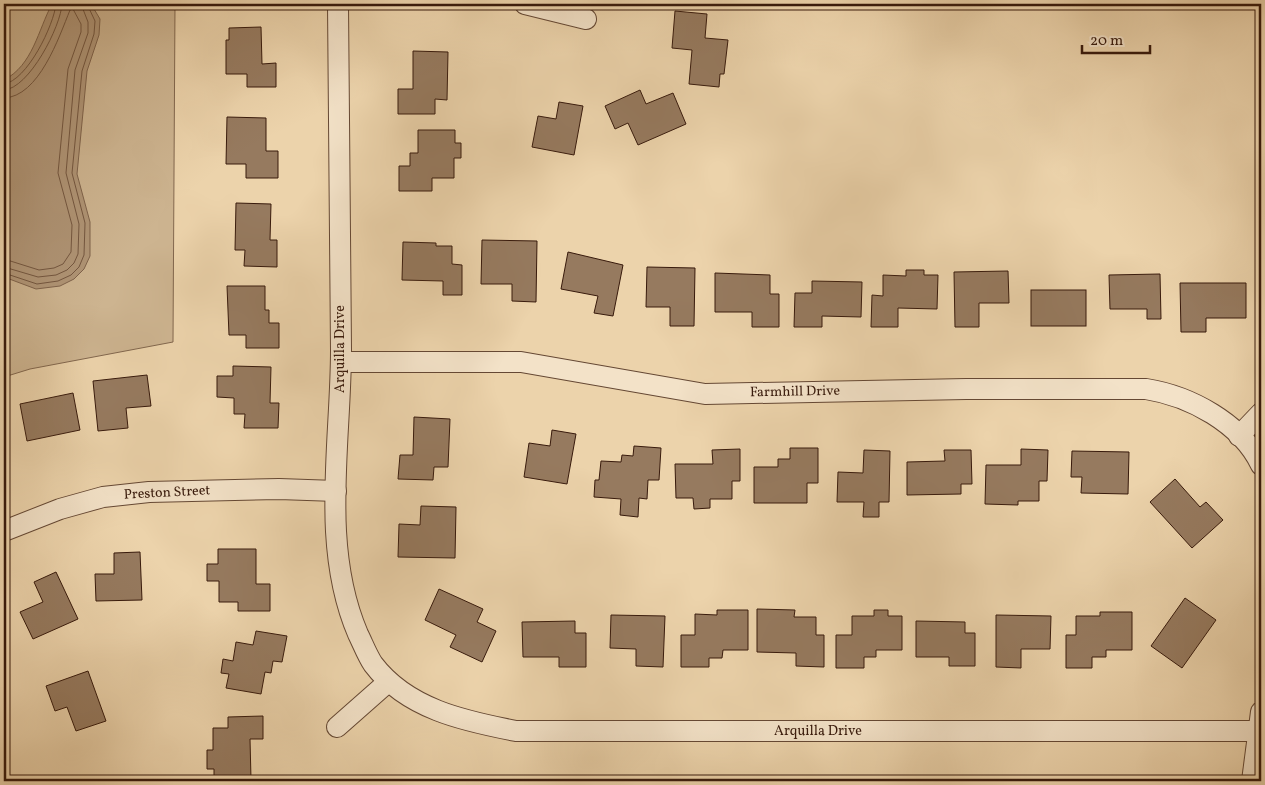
<svg xmlns="http://www.w3.org/2000/svg" width="1265" height="785" font-family="Vollkorn,serif">
  <style>
    .green { fill: #cdb490; stroke: #82674e }
    .water { fill: #af9475; stroke: #7f634b }
    .lines { fill: none; stroke-linecap: round; stroke-linejoin: round }
    .shore { stroke: #745740; stroke-width: 1 }
    .building { fill: #967a5f; stroke: #381a0c }
    .minor-casing { stroke: #654834; stroke-width: 22 }
    .minor { stroke: #f3e2c8; stroke-width: 20 }
    .labels { text-anchor: middle; dominant-baseline: central; stroke-width: 4; stroke-linejoin: round; paint-order: stroke }
    .street-label { font-size: 14px; fill: #381a0c; stroke: #f3e2c8 }
  </style>
  <rect width="100%" height="100%" fill="#ecd3ab"/>
  <filter id="stains"><feTurbulence type="fractalNoise" baseFrequency=".004" numOctaves="4"/><feColorMatrix values="0 0 0 0 .2 0 0 0 0 .09 0 0 0 0 .02 0 0 0 .5 -.17"/></filter>
  <radialGradient id="worn" r=".72"><stop offset=".6" stop-color="#630" stop-opacity="0"/><stop offset="1" stop-color="#630" stop-opacity=".3"/></radialGradient>
  <path class="green" d="M4,4H175L173,342L30,369L4,377Z"/>
  <path class="water" d="M52,4H91L100,19L99,35L87,71L77,174L90,222V256L84,269L74,279L60,286L36,289L4,277V80C33,65 38,30 52,4Z"/>
  <g class="lines">
    <g class="shore">
      <path d="M4,84C27,81 54,25 56,4"/>
      <path d="M4,90C29,89 61,26 62,4"/>
      <path d="M4,98C39,97 59,37 70,10L73,9L81,24V32L68,69L58,173L72,225L71,252L63,264L54,268L39,270L4,259"/>
      <path d="M4,267L38,277L56,275L67,270L74,263L78,254L79,224L66,173L75,70L88,33V22L81,4"/>
      <path d="M4,273L37,284L58,281L71,275L79,267L84,255L85,223L72,173L82,71L94,34L95,21L87,4"/>
    </g>
  </g>
  <g class="building">
    <path d="M675,11L707,14L705,38L728,40L724,74H720L719,87L689,84L692,50L672,48Z"/>
    <path d="M261,27L262,64L276,63V87H247V74H226V40H229V28Z"/>
    <path d="M413,51L448,52L447,100L435,99V114H398V89H413Z"/>
    <path d="M640,90L646,104L673,93L686,124L638,145L628,123L615,129L605,106Z"/>
    <path d="M559,102L583,106L574,155L532,147L538,116L556,119Z"/>
    <path d="M227,117L266,118V151H278V178H246V164H226Z"/>
    <path d="M418,130H455V143H461V158H454V178H432V191H399V166H410V153H418Z"/>
    <path d="M236,203L271,204L270,240H277V267L244,266L245,250H235Z"/>
    <path d="M482,240L537,241L536,302L512,301V284H481Z"/>
    <path d="M403,242L436,243V246H452V264L462,265V295H443V281L402,280Z"/>
    <path d="M568,252L623,265L613,316L594,313L598,296L561,289Z"/>
    <path d="M1257,262L1261,263V289H1256Z"/>
    <path d="M647,267L695,268L694,326H670V307H646Z"/>
    <path d="M906,270H924V275H938L937,309L898,308V327H871L872,295L883,296V275L906,276Z"/>
    <path d="M1008,271L1009,303H979V327H955L954,272Z"/>
    <path d="M715,273L770,275V294H779V327H752V312H715Z"/>
    <path d="M1160,274L1161,319H1147V309H1110L1109,275Z"/>
    <path d="M812,281L862,282L861,317L822,316V327H794L795,293H812Z"/>
    <path d="M1180,283H1246V318H1206V332H1181Z"/>
    <path d="M227,286H265V310H269V323H279V348H246V335H229Z"/>
    <rect x="1031" y="290" width="55" height="36"/>
    <path d="M233,366L271,367L270,403H279L278,428H244L245,414H234V398L217,397V376H233Z"/>
    <path d="M147,375L151,406L126,408L128,428L98,431L93,381Z"/>
    <path d="M73,393L80,430L27,441L20,404Z"/>
    <path d="M414,417L450,419L448,467H434L433,480L398,479L400,455H413Z"/>
    <path d="M552,430L576,434L567,484L524,477L529,443L550,446Z"/>
    <path d="M634,446L661,448L659,480H648L647,499L639,498L638,517L620,515L621,499L594,497L595,480H599L601,461L621,462L622,455L633,456Z"/>
    <path d="M790,448H818V483H807V503H754V467H778V459H790Z"/>
    <path d="M740,449V481H732V499H710V508L694,509L693,498H676L675,464H713L712,450Z"/>
    <path d="M1021,449L1048,450L1047,481H1039V501H1018V505L985,504L986,465H1021Z"/>
    <path d="M864,450L890,451L889,502H879V517H863L864,502H837L838,472L863,473Z"/>
    <path d="M944,450H971L972,484H961V494L907,495V462L945,461Z"/>
    <path d="M1072,451L1129,452L1128,494L1081,493L1082,477H1071Z"/>
    <path d="M1175,479L1200,507L1206,502L1223,520L1192,548L1150,502Z"/>
    <path d="M421,506L456,507L455,558L398,557L399,524L420,525Z"/>
    <path d="M218,549H256V584H270V611H238V602H219V581H207V564H218Z"/>
    <path d="M140,552L142,600L96,601L95,574H114V553Z"/>
    <path d="M56,572L78,619L33,639L20,612L43,602L34,582Z"/>
    <path d="M439,589L483,609L477,622L496,631L482,662L450,647L456,635L425,620Z"/>
    <path d="M1185,598L1216,620L1182,668L1151,646Z"/>
    <path d="M757,609L795,610L794,617H816V635H824V667L796,666V653L757,652Z"/>
    <path d="M717,610H748V650H723L722,658H709V667H681V635H695V614L717,615Z"/>
    <path d="M874,610H888V616H902V650H876V657H864V668H836V635H852V616H874Z"/>
    <path d="M1100,612H1132V650H1106V657H1092V668H1066V635H1076V616H1100Z"/>
    <path d="M611,615L665,616L663,667L636,666V649L610,648Z"/>
    <path d="M996,615L1051,616L1050,649H1021V668L996,667Z"/>
    <path d="M575,621V633H586V667H559V657H523L522,622Z"/>
    <path d="M916,621L965,622V633H975V666H949V657H916Z"/>
    <path d="M256,631L287,636L282,662L273,661L271,673L265,672L261,694L226,688L229,674L221,673L223,659L233,661L236,642L253,645Z"/>
    <path d="M88,671L106,721L76,731L67,707L55,711L46,686Z"/>
    <path d="M263,716V739H250L251,779L214,780V769H207V750H213V728H228V717Z"/>
    <path d="M92,776V781H64V778Z"/>
  </g>
  <g class="lines">
    <g class="minor-casing">
      <g id="minor">
        <path d="M338,4C339,119 340,234 341,350C341,443 320,546 358,634C363,644 367,655 373,664C407,709 464,721 516,731H1259"/>
        <path d="M525,4L586,19"/>
        <path d="M341,362H521L705,394L966,389H1146C1190,396 1241,423 1261,465"/>
        <path d="M1239,436L1261,413"/>
        <path d="M4,531L60,509L103,497L149,492L279,489L336,491"/>
        <path d="M337,727L388,682"/>
        <path d="M1252,781L1261,712"/>
      </g>
    </g>
    <use href="#minor" class="minor"/>
  </g>
  <g class="labels">
    <g class="street-label">
      <text transform="translate(340 349) rotate(-90)">Arquilla Drive</text>
      <text transform="translate(795 392) rotate(-1)">Farmhill Drive</text>
      <text transform="translate(167 493) rotate(-3)">Preston Street</text>
      <text x="818" y="731">Arquilla Drive</text>
    </g>
  </g>
  <rect width="1265" height="785" fill="none" stroke="#ecd3ab" stroke-width="20"/>
  <rect x="5" y="5" width="1255" height="775" fill="none" stroke="#381a0c" stroke-width="2.5"/>
  <rect x="10" y="10" width="1245" height="765" fill="none" stroke="#381a0c"/>
  <path d="M1082 45v8h68v-8" fill="none" stroke="#381a0c" stroke-width="2.5"/>
  <text x="1090" y="45" font-size="15" fill="#381a0c" stroke="#f3e2c8" stroke-width="4" paint-order="stroke">20 m</text>
  <rect width="100%" height="100%" filter="url(#stains)"/>
  <rect width="100%" height="100%" fill="url(#worn)"/>
</svg>
